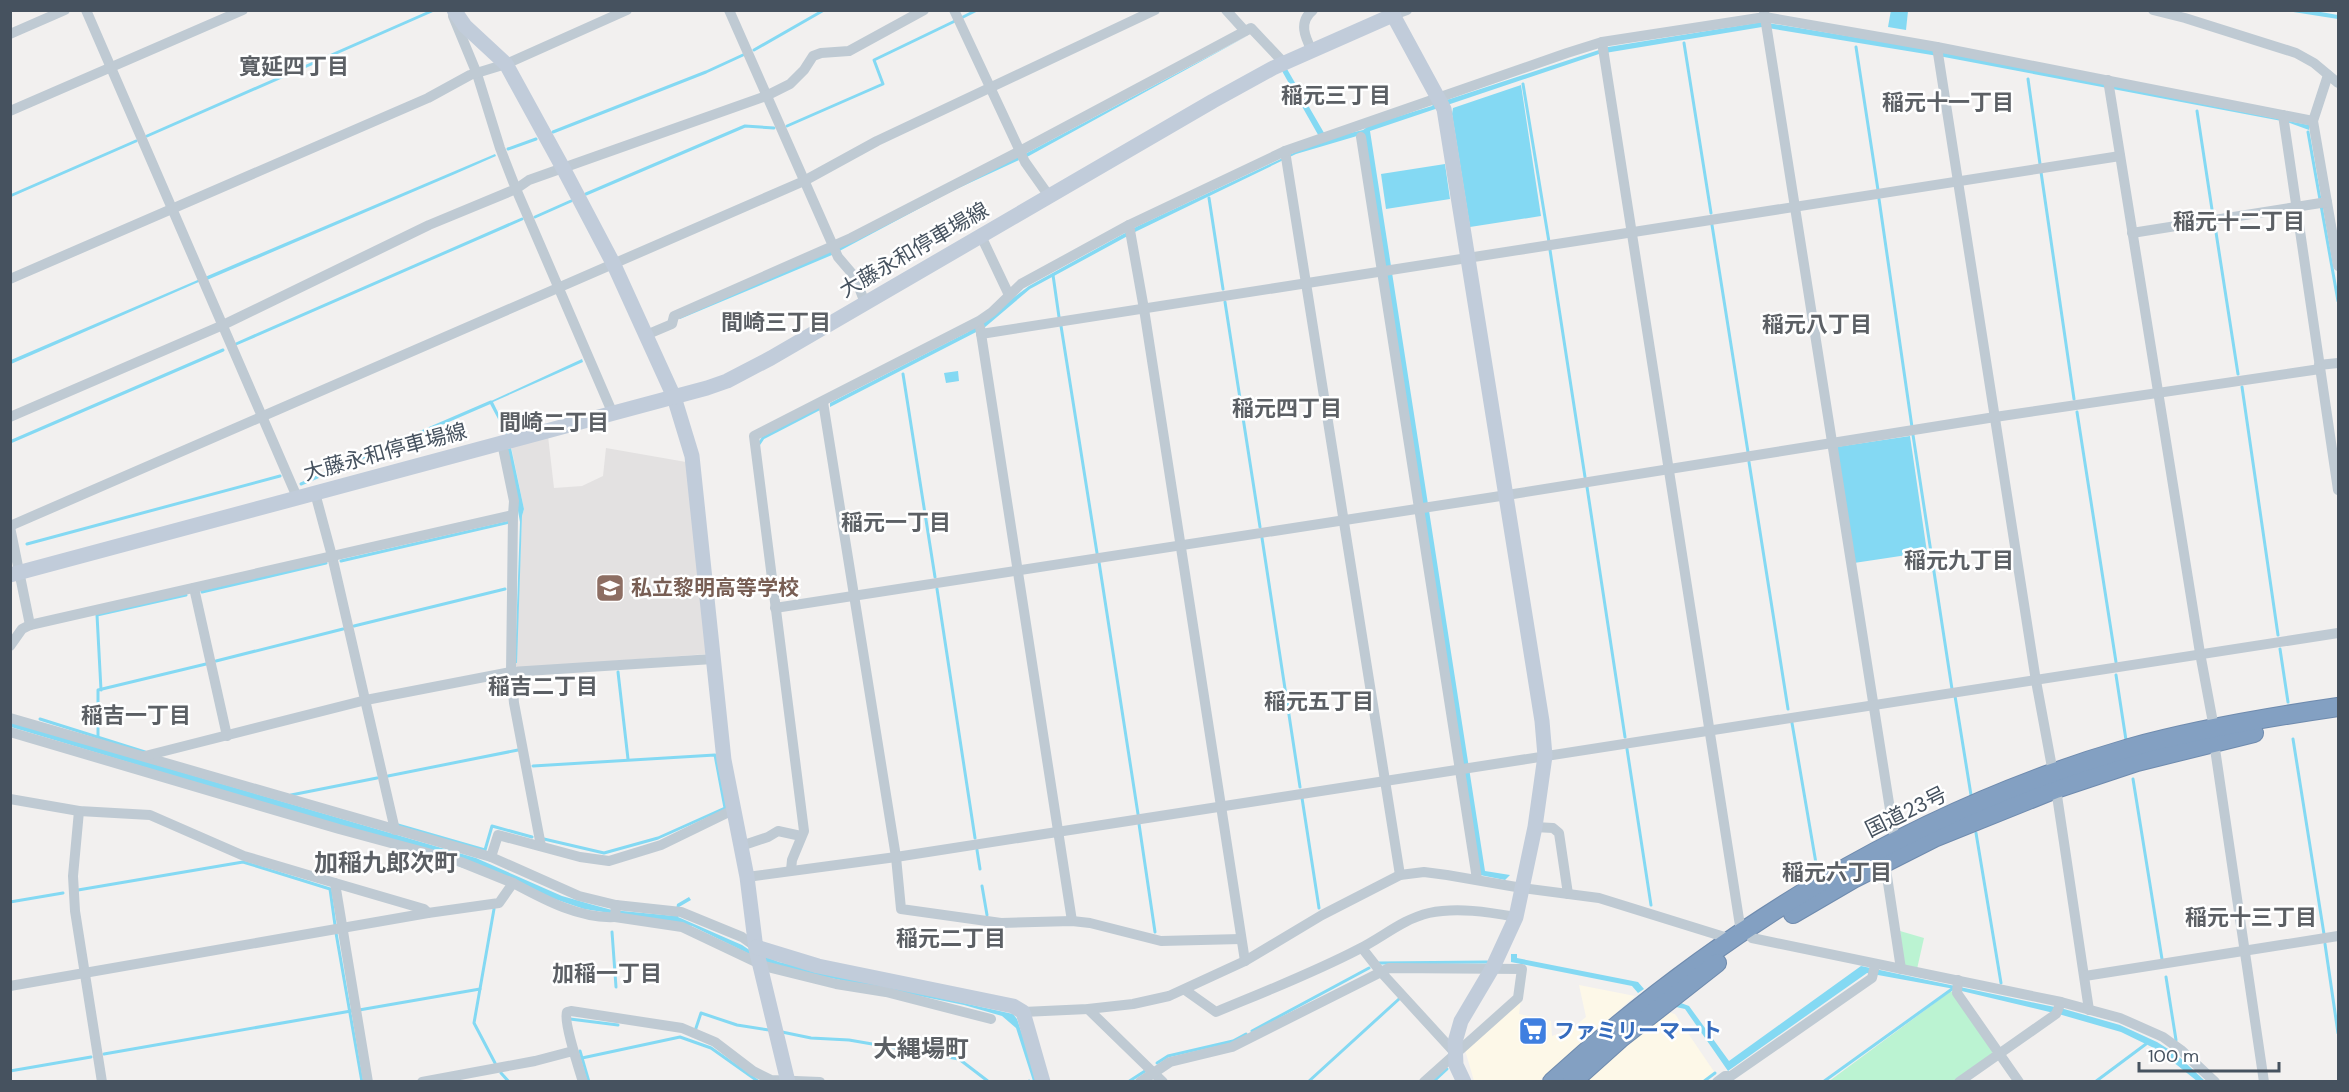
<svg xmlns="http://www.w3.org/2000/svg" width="2349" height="1092" font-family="'DM Sans','Noto Sans JP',sans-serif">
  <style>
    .commercial { fill: #fdf8e8 }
    .education { fill: #e3e1e1 }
    .green { fill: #bbf3d2 }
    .water { fill: #84d9f3 }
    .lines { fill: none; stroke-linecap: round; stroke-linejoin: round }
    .stream { stroke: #84d9f3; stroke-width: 3 }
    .highway-casing { stroke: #6f8bae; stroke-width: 20 }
    .street { stroke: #bfcad3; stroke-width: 10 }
    .secondary { stroke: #c1ccda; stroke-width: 15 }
    .highway { stroke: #83a0c2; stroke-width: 18 }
    .labels { text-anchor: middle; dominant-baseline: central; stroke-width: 5; stroke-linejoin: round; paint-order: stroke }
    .street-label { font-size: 21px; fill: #46525f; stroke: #fff }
    .education-label { font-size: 21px; font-weight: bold; fill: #785e54; stroke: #fff; text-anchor: start }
    .shop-label { font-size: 21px; font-weight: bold; fill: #366cbe; stroke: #fff; text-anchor: start }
    .neighbourhood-label { font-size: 22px; font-weight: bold; fill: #5c6065; stroke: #fff }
    .quarter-label { font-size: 24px; font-weight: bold; fill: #5c6065; stroke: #fff }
  </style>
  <rect width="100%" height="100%" fill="#f2f0ef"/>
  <g class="commercial">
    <path d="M1579,985L1635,996L1539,1081H1474L1465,1050L1521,999L1519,1014L1551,1021L1552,1036L1571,1029L1586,1017Z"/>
    <path d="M1668,1012L1675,1014L1715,1073L1703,1081L1584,1082Z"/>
  </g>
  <path class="education" d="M548,436L554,488L582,486L603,476L606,448L686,462L707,654L518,668L516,666L522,516L524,509L511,446Z"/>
  <g class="green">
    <path d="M1900,931L1924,938L1917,969L1904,966Z"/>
    <path d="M1951,991L1992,1051V1056L1955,1081L1828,1082Z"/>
  </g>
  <g class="water">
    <path d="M1891,10L1908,11L1906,30L1888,27Z"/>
    <path d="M2287,11H2315L2338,15V19Z"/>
    <path d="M1762,22L1933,50L2309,125V130L2287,122L1944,57L1762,27L1599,54L1370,131L1485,871L1510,875L1505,880L1480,875L1357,136L1296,154L1135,232L1030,289L984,328L830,407V403L968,332L1029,286L1136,227L1321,140L1282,71L1287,69L1327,138L1363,130L1370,125L1432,106L1435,102L1450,99L1608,47Z"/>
    <path d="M1249,35L1027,157L1025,154Z"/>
    <path d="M1521,85L1541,216L1470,227L1452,114L1453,108Z"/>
    <path d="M495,154L496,156L455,174L207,280L205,277Z"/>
    <path d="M1018,156L1019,160L950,192L832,255L680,319L679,316Z"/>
    <path d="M1445,164L1450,199L1386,209L1381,174Z"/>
    <path d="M200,279L201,281L11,364V360Z"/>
    <path d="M582,359L583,362L493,402L508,433L506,434L489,402Z"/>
    <path d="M958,371L959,381L946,383L944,373Z"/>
    <path d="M1910,436L1927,552L1854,563L1836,447Z"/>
    <path d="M511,448L524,509L522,516L517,663H515L520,522L507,449Z"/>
    <path d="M10,722L476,858L562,896L590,904L612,910L675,916L677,904L689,897L691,900L679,907L678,917L742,945L751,951L779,962L1013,1014L1017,1019L1038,1081H1033L1016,1028L1002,1016L964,1005L776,967L692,926L584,909L337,825L11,727Z"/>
    <path d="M1511,954H1517V958L1638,982L1644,989L1638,993L1632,986L1511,962Z"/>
    <path d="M1861,966L2064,1009L2120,1025L2157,1042L2176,1054L2205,1081H2197L2158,1050L2121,1032L2062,1015L1949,988L1867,973L1728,1071L1685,1009L1676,1007L1681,1003L1689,1006L1729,1061Z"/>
  </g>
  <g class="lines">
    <g class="stream">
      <path d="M961,18L977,10"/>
      <path d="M1684,43L1711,213"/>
      <path d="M1856,47L1878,190"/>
      <path d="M754,50L824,10"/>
      <path d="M2028,79L2040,164"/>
      <path d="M1523,84L1549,242"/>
      <path d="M2197,111L2213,216"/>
      <path d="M787,126L883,84L874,60L955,21"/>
      <path d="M553,132L706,72L743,55"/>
      <path d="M2308,132L2338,301"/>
      <path d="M147,136L434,10"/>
      <path d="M508,149L536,139"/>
      <path d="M2041,172L2074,399"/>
      <path d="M586,194L745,126L774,128"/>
      <path d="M10,196L136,141"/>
      <path d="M1209,198L1223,289"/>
      <path d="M1879,199L1912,427"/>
      <path d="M535,217L571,201"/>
      <path d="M1712,225L1748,452"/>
      <path d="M2215,226L2238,374"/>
      <path d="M1550,250L1585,477"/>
      <path d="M1053,275L1059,317"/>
      <path d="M1225,302L1260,527"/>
      <path d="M1061,326L1097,553"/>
      <path d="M236,344L522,219"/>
      <path d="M903,374L935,577"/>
      <path d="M2242,387L2278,635"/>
      <path d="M2077,412L2116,662"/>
      <path d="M1913,435L1952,689"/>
      <path d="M10,442L223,350"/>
      <path d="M759,444L763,438L819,409"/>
      <path d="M1749,462L1788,709"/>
      <path d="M301,484L491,402"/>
      <path d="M1587,487L1625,737"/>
      <path d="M1262,538L1300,787"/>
      <path d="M27,544L280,476"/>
      <path d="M341,561L510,522"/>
      <path d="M1099,562L1138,814"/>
      <path d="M937,589L975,838"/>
      <path d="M202,592L326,563"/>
      <path d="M354,626L505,589"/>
      <path d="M2280,649L2288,702"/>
      <path d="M216,661L343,629"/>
      <path d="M618,672L628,759"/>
      <path d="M2116,675L2126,740"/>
      <path d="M101,690L97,615L186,595"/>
      <path d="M1955,696L1971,795"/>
      <path d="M40,719L145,752"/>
      <path d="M1792,723L1817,869"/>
      <path d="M98,736V690L206,664"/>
      <path d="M2293,739L2324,934"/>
      <path d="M1627,749L1651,905"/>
      <path d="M533,766L715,755L725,808L658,838L604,853L544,839"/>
      <path d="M388,776L518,750"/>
      <path d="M2133,779L2162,959"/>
      <path d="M291,795L377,778"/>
      <path d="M1302,798L1319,908"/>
      <path d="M1139,824L1155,932"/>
      <path d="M398,825L485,850L492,826L532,837"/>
      <path d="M1976,833L2001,983"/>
      <path d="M977,850L980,869"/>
      <path d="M982,886L987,915"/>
      <path d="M78,890L243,862L330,889L335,925"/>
      <path d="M10,902L63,893"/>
      <path d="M494,909L474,1023L495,1063"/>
      <path d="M612,932L616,987"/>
      <path d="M336,933L362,1082"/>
      <path d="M2325,944L2338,1033"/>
      <path d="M1379,963L1487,962"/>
      <path d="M2166,977L2176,1040"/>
      <path d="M359,1010L480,989"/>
      <path d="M570,1019L618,1025"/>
      <path d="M695,1031L701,1013L737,1025L769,1030"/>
      <path d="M1252,1031L1369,968"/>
      <path d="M782,1032L811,1038L849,1040L959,1059L989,1082"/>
      <path d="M580,1051L589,1082"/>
      <path d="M104,1054L351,1011"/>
      <path d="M582,1058L680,1037L711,1048L759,1082"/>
      <path d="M1157,1063L1168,1056L1233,1041L1246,1034"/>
      <path d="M10,1071L91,1057"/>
      <path d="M501,1073L509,1082"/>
      <path d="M1027,1082L1029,1081"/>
      <path d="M1128,1082L1145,1071"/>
      <path d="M1308,1082L1399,999"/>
      <path d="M1433,1082L1447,1069"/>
      <path d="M1703,1082L1715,1073"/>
      <path d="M1823,1082L1952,989"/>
      <path d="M2095,1082L2146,1044"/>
    </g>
    <g class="highway-casing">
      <g id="highway">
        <path d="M1793,914L1853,879L1934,838L2056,789L2137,762L2254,733"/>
        <path d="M1552,1082C1717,931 1914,810 2129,748C2197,729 2269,717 2338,707"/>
        <path d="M1572,1082L1620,1039L1717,963"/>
      </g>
    </g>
    <g class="street">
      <path d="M86,10L297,497"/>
      <path d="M729,10L838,257L855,277L865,303"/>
      <path d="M954,10L1025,162L1049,196"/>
      <path d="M1226,10L1245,31"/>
      <path d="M2153,10L2185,18L2296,53L2314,63L2338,83"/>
      <path d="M1764,11L1895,841"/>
      <path d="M1393,15L1407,10"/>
      <path d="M453,16L477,74L500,148L516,189L613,414"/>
      <path d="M10,34L65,10"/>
      <path d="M1602,42L1741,932"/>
      <path d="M1937,47L2036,681L2056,789L2089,1010"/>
      <path d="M1312,51C1305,37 1298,22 1313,10"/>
      <path d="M2328,75L2313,121L2338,266"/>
      <path d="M2108,80L2200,653L2214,728"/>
      <path d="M10,111L243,10"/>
      <path d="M2283,115L2338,490"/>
      <path d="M1361,137L1477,879"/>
      <path d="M1285,151L1400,875"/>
      <path d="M1129,225L1144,309L1245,961"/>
      <path d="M2132,233L2327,202"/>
      <path d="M981,236L1009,295"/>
      <path d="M10,279L428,98L470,75L506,64L627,10"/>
      <path d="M980,327L1072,921"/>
      <path d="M981,334L2120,156"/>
      <path d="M646,335L672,324L674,316L851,238L1020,151L1251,28L1284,63"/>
      <path d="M2319,365L2338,363"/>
      <path d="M823,402L896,857L901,909L1001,923L1072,921L1090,923L1161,941L1241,939"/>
      <path d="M10,417L223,325L429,225L516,189L529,180L766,96L790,84L804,70L813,56L821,53L849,51L924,10"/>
      <path d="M502,443L514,501L513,515"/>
      <path d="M315,493L332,556L395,830"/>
      <path d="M10,526L804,181L877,141L1155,10"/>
      <path d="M10,527L30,625"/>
      <path d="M194,588L227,736"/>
      <path d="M775,608L1507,495L1995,417L2320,369"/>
      <path d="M10,646L22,629L30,625L513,515L511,672L514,703L541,846"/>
      <path d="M10,718L491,857L579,896L616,905L681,912L742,937L756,947"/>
      <path d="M10,732L339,829L461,862L513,883"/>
      <path d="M2214,742L2264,1082"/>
      <path d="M145,756L366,700L511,672L713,659"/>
      <path d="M10,799L79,811L150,815L244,856L335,883L368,1082"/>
      <path d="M79,811L73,876L75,911L102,1082"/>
      <path d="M1535,827L1553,828L1559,833L1568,894"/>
      <path d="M741,846L768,837L778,831L801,836"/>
      <path d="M491,857L498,835L580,857L609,861L661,845L735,809"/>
      <path d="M1885,863L1901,969"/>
      <path d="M791,870L792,860L804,831L754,436L979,321L992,312L1021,284L1129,225L1285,151L1567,53L1602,42L1765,17L1937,47L2313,121"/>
      <path d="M747,877L896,857L2338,633"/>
      <path d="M335,883L424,909L428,913"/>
      <path d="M615,917L682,927L760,964"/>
      <path d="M1752,938L2061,1002L2120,1018L2163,1037L2181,1050L2215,1082"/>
      <path d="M1362,948L1380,971L1455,1053"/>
      <path d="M760,965L836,984L886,992L991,1019"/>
      <path d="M2085,976L2338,936"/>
      <path d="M1958,980L1957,993L2019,1082"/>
      <path d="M10,986L428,913L499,903L513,883C543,899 579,919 615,917L616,905"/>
      <path d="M1185,990L1216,1012C1264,992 1313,973 1359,949C1383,937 1403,919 1429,913C1457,907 1488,912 1516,917"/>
      <path d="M1088,1009L1163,1082"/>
      <path d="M1023,1012L1088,1009L1133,1004L1169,996L1245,961L1322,915L1400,875L1424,872L1447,875L1522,888L1599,898L1731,939"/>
      <path d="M422,1082L535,1061L573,1051"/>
      <path d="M583,1082C579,1069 563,1020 567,1012L571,1011L682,1028L715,1042L753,1071L771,1080L820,1082"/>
      <path d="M1140,1082L1170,1062L1232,1047L1389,968L1522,969L1518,998L1424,1082"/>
      <path d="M1717,1082L1725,1076H1731L1872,978L1875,965"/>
      <path d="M1959,1082L2056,1014L2061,1002"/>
    </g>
    <g class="secondary">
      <path d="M454,10L465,26L506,64L563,168L614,265L674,397L692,456L724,760L747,877L756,949L788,1082"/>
      <path d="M1393,15L1444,109L1542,721L1545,756L1535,827L1516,917L1493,967L1461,1021L1455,1042L1456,1065L1464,1082"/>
      <path d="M10,575L707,388L727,381L771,358L1213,101L1273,68L1393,15V10"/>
      <path d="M756,947L818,966L1013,1006L1023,1012L1043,1082"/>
    </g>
    <use href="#highway" class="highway"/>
  </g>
  <defs>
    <g id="school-square" transform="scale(1.5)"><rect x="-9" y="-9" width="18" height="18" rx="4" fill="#8d6e63" stroke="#fff"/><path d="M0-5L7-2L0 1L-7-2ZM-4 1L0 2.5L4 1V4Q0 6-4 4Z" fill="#fff"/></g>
    <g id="supermarket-square" transform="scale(1.5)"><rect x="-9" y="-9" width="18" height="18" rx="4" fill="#3f7fe0" stroke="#fff"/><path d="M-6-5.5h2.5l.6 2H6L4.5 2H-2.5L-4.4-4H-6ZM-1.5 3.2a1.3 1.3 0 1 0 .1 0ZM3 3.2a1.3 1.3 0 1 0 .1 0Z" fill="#fff"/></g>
  </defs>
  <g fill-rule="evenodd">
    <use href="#school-square" x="610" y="588"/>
    <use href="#supermarket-square" x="1533" y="1031"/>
  </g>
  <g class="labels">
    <g class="street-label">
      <text transform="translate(914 250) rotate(-30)">大藤永和停車場線</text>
      <text transform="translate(385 452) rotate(-15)">大藤永和停車場線</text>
      <text transform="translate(1906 812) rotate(-26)">国道23号</text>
    </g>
    <g class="education-label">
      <text x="631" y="588">私立黎明高等学校</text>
    </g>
    <g class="shop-label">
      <text x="1554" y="1031">ファミリーマート</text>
    </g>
    <g class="neighbourhood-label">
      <text x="294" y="66">寛延四丁目</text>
      <text x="1336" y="95">稲元三丁目</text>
      <text x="1948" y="102">稲元十一丁目</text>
      <text x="2239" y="221">稲元十二丁目</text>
      <text x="776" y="322">間崎三丁目</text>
      <text x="1817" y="324">稲元八丁目</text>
      <text x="1287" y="408">稲元四丁目</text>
      <text x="554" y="422">間崎二丁目</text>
      <text x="896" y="522">稲元一丁目</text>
      <text x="1959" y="560">稲元九丁目</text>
      <text x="543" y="686">稲吉二丁目</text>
      <text x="1319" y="701">稲元五丁目</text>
      <text x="136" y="715">稲吉一丁目</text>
      <text x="1837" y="872">稲元六丁目</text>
      <text x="2251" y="917">稲元十三丁目</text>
      <text x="951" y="938">稲元二丁目</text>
      <text x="607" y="973">加稲一丁目</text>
    </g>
    <g class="quarter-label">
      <text x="386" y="862">加稲九郎次町</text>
      <text x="921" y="1048">大縄場町</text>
    </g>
  </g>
  <rect width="2349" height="1092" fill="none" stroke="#46525f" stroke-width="24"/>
  <path d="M2139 1062v9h140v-9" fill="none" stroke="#46525f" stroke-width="3"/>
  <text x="2148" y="1062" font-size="18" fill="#46525f" stroke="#ffffff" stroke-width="4.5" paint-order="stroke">100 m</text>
</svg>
